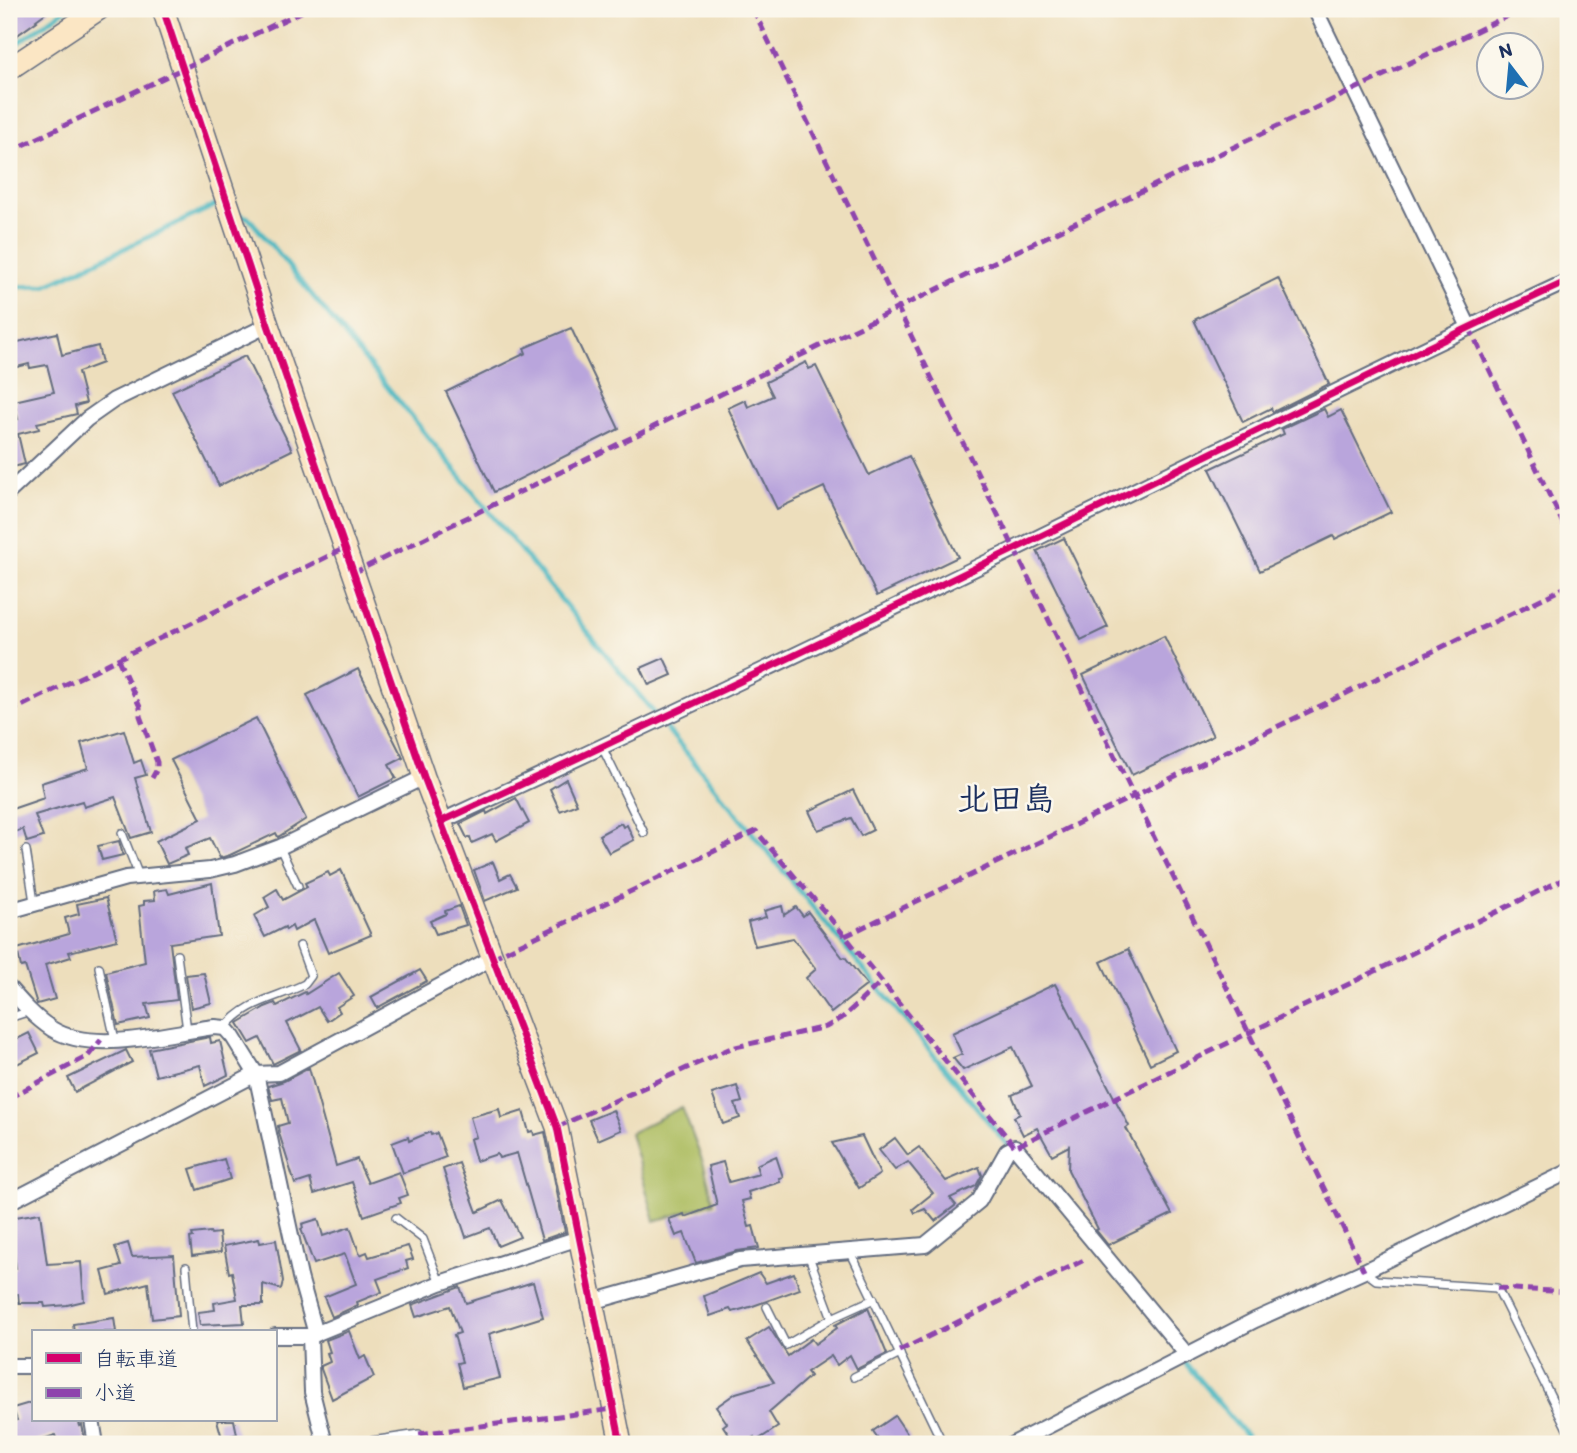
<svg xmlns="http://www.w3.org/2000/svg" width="1577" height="1453" font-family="Itim,'Klee One',sans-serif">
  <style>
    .green { fill: #acbc5f; stroke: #64765e; stroke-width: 2 }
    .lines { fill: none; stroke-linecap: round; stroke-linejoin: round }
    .stream { stroke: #47b6c0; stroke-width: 5 }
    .building { fill: #b9a5dc }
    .lane-casing { stroke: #646c7f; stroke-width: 10 }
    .street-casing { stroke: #646c7f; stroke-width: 18 }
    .secondary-casing { stroke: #646c7f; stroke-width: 24 }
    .lane { stroke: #fff; stroke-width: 7 }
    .street { stroke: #fff; stroke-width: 14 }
    .secondary { stroke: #fbe6c4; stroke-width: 21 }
    .quiet { stroke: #8e44ad; stroke-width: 5; stroke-dasharray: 10 5; stroke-linecap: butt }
    .cycleway-casing { stroke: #fbf7ec; stroke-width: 11 }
    .cycleway { stroke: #d6006c; stroke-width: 7 }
    .labels { text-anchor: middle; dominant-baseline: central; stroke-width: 5; stroke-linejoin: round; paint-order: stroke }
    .quarter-label { font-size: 33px; font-weight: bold; fill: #1b2f5e; stroke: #fbf7ec }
  </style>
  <rect width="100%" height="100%" fill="#fbf7ec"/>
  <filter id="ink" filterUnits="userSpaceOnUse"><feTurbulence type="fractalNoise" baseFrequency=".0143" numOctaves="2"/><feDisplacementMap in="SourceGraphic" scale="14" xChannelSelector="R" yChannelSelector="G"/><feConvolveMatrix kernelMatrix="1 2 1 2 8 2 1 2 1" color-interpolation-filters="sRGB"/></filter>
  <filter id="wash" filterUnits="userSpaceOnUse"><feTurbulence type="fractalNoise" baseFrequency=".00686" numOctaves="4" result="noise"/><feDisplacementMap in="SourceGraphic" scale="28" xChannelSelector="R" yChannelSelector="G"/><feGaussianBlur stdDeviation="1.57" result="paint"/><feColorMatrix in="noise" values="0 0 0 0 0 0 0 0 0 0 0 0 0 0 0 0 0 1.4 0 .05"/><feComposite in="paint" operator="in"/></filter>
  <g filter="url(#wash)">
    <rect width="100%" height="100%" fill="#eddebc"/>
    <path class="green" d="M682,1107L704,1165L714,1203L655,1221L630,1133Z"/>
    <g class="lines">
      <g class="stream">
        <path d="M9,49L66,9"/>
        <path d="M238,214L249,218L1009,1147"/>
        <path d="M9,287L45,286L218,204L223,207"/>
        <path d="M1181,1358L1253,1444"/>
      </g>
    </g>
    <g id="blocks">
      <g class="building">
        <path d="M9,9H51L36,20L37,21L9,41Z"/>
        <path d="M1278,278L1329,384L1273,412L1271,408L1243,422L1194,320Z"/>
        <path d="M571,328L619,429L494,492L446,392L526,353L524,348Z"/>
        <path d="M57,333L62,355L98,346L102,363L78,372L86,403L75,406L77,414L37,423L39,429L18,434L25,464L9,468V418L18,419L14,401L54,392L47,365L30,368L29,364L9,369V344Z"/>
        <path d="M245,356L292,450L219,486L172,391Z"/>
        <path d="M806,362L809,369L816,366L869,475L909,456L958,557L877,596L824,487L777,509L728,408L745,400L748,407L773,396L766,382Z"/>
        <path d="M1324,409L1328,417L1341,410L1391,512L1335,539L1333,536L1260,571L1210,469L1284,434L1282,429Z"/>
        <path d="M1064,538L1108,627L1081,640L1037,551Z"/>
        <path d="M1164,636L1213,736L1132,775L1083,675Z"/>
        <path d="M664,658L672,675L649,685L641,668Z"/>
        <path d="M358,669L403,758L389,765L396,778L358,797L307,695Z"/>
        <path d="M256,718L306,819L278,837L276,833L230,855L220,858L210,838L185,848L188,855L167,864L156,841L201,819L171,760Z"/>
        <path d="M124,730L134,763L141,760L146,775L135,778L151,832L131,838L115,797L84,807L82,801L35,815L43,837L27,842L23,829L9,834V810L44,798L41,783L88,768L81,743Z"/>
        <path d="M566,779L577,804L560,811L550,789Z"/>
        <path d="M853,790L873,830L861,836L851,818L818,830L809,811Z"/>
        <path d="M516,798L529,823L496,841L492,834L472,843L470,837L467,838L460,824L486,811L487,814Z"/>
        <path d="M621,823L623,827L627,825L634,840L609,853L599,835Z"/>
        <path d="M119,841L123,855L102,860L98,846Z"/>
        <path d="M493,862L500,879L510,874L517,887L485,901L474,870Z"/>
        <path d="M341,870L371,935L328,953L314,920L294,931L292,926L286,930L285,927L265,937L254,916L269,907L264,897L277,889L283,900L307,887L305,883L328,872L330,876Z"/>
        <path d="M212,883L219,936L170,943L177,1000L146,1004L150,1018L118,1025L106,972L145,962L139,906L144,905V901L155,900L154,891L167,889L169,894Z"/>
        <path d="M106,898L117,940L69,952L71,957L45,965L55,999L37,1004L25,966L21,967L17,949L69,934L65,918L79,914L77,904Z"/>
        <path d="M459,906L466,925L436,934L430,921L446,914L445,911Z"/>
        <path d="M782,906L784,915L796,907L803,916L808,912L843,958L845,957L867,985L831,1013L806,978L816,969L793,938L755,946L748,922L766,917L764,911Z"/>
        <path d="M1128,949L1176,1051L1150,1064L1101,962Z"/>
        <path d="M420,970L427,981L377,1008L371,997Z"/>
        <path d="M204,973L211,1003L191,1008L186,975Z"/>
        <path d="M339,973L354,996L337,1007L340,1012L327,1021L318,1007L287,1023L301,1050L273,1064L260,1038L250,1043L238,1023L265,1007L275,1003L277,1006L305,992L306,994Z"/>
        <path d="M1055,984L1129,1126L1126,1128L1172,1214L1108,1245L1096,1230L1098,1229L1068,1170L1069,1146L1052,1155L1037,1128L1023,1135L1014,1117L1020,1114L1012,1095L1032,1086L1013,1047L963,1070L953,1058L962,1054L952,1033Z"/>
        <path d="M29,1033L39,1053L15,1065L9,1053V1046L15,1044L13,1041Z"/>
        <path d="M210,1037L211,1043L220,1041L228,1075L205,1086L200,1065L156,1076L149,1049Z"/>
        <path d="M126,1050L132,1062L75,1092L68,1078Z"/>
        <path d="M309,1068L336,1166L357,1159L368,1183L399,1172L408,1195L399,1198L401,1203L364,1216L352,1182L314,1194L310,1179L295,1184L279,1133L278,1126L288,1123L282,1098L272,1100L268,1086L284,1081Z"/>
        <path d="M737,1086L742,1102L735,1104L740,1118L723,1124L712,1094Z"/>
        <path d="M499,1109L501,1118L523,1111L529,1132L533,1131L534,1135L545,1132L565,1232L542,1240L517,1153L499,1158L497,1154L476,1161L470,1139L476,1137L470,1117Z"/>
        <path d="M613,1110L621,1130L598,1140L589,1120Z"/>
        <path d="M430,1132L431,1135L437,1133L446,1157L403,1173L392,1143L408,1137L409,1141Z"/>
        <path d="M862,1136L880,1174L859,1188L832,1143Z"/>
        <path d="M895,1138L908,1155L919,1147L946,1181L979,1167L982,1175L976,1186L950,1198L956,1205L935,1221L925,1209L915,1213L913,1209L933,1193L908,1162L895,1170L879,1150Z"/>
        <path d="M776,1156L783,1177L779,1178L780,1182L748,1192L750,1199L742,1201L749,1227L753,1226L759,1248L737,1251L696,1263L684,1233L676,1236L669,1219L684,1214L685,1217L717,1205L708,1166L723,1162L729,1182L759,1174L756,1165Z"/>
        <path d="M224,1159L230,1179L197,1190L190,1169Z"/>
        <path d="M459,1163L477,1212L502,1200L520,1237L498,1246L490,1228L466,1237L443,1169Z"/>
        <path d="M40,1213L47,1264L81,1262L84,1301L67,1305L45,1307L44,1303H19L18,1294H9V1268H16L9,1218Z"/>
        <path d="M318,1219L323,1236L350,1227L360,1255L367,1252L369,1257L408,1246L413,1259L406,1261L408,1268L377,1279L382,1292L357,1302L358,1305L332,1317L324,1297L356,1284L345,1254L314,1264L301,1229L303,1228L302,1224Z"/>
        <path d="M210,1232L211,1234L219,1233L221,1252L192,1256L190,1238L193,1237L192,1234Z"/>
        <path d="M259,1239L260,1243L276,1240L283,1281L281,1289L263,1284V1305H242L244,1323L200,1325L198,1312L215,1310L214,1303L237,1299L232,1272L229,1273L224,1246Z"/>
        <path d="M128,1243L132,1257L174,1255L179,1316L152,1319L148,1283L108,1294L102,1271L121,1266L115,1247Z"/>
        <path d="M759,1273L766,1283L794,1273L800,1289L750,1307L732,1312L730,1309L710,1316L704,1296Z"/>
        <path d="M533,1282L543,1317L489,1334L500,1378L463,1387L457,1363L462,1362L454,1335L460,1333L450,1306L416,1317L412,1305L460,1287L466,1303Z"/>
        <path d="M868,1308L887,1354L857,1369L850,1355L837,1365L831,1356L807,1372L810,1376L769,1412L778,1427L756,1441L754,1437L743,1444H735L723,1426L727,1423L716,1407L736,1393L774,1382L747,1341L769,1327L788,1356L811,1339L815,1344L837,1328L835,1325Z"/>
        <path d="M114,1318L116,1332H74L73,1324Z"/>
        <path d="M349,1331L360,1359L365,1356L374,1377L332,1399L321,1369V1366L330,1362L327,1353L330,1352L326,1340Z"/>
        <path d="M33,1402V1420H78L80,1426L82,1425L86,1444H58L55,1435L28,1444H9V1422L17,1420L13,1408Z"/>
        <path d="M895,1416L910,1438L908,1439L912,1444H882L873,1431Z"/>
        <path d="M217,1420H234L237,1434L222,1438Z"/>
      </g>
    </g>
  </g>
  <g filter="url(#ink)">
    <use href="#blocks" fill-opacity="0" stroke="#646c7f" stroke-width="2"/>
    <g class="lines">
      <g class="lane-casing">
        <g id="lane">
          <path d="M602,747L644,833"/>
          <path d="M122,833L139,876"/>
          <path d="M280,848L298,886"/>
          <path d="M26,850L34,902"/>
          <path d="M177,955L187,1030"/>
          <path d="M99,967L115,1040"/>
          <path d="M9,1018L30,1011"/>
          <path d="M225,1028C248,1000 275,999 305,984L311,976L300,946"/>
          <path d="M396,1218L423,1239L440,1283"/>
          <path d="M850,1251L943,1444"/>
          <path d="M808,1254L832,1318"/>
          <path d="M186,1267L192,1332"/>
          <path d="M1364,1271L1376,1280L1497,1288L1568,1431"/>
          <path d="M767,1307L786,1345L832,1318L874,1299"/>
          <path d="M854,1377L900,1354"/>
          <path d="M351,1444L419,1434"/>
        </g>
      </g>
      <g class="street-casing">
        <g id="street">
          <path d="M1315,9L1469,327"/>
          <path d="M9,492L87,419L114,400L268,325"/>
          <path d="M442,821C657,722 870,620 1082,516C1244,438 1405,356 1568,281"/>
          <path d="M9,911L126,878L210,870L235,864L280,847L424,777"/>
          <path d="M9,988C22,1003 35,1018 52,1029C94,1055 169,1032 215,1027L225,1028L233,1037L256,1074L300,1277L316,1334"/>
          <path d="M9,1202L256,1074L279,1073L492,958"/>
          <path d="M592,1302L740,1260L925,1245L979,1201L1007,1151L1015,1147L1187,1355"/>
          <path d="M275,1336H310L440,1283L579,1238"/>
          <path d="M310,1336L312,1392L325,1444"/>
          <path d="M9,1366H33"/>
          <path d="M92,1420L96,1444"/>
          <path d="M1013,1444L1255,1320L1364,1271L1568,1172"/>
        </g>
      </g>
      <g class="secondary-casing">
        <g id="secondary">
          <path d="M163,9L268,325L424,777L557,1127L621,1444"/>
          <path d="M9,69L99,9"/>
        </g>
      </g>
      <use href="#lane" class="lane"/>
      <use href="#street" class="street"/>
      <use href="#secondary" class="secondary"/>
      <g class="quiet">
        <path d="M753,9L1364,1271"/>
        <path d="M9,152L307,9"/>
        <path d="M1469,327L1568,534"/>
        <path d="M353,573L898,308L1522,9"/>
        <path d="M118,659L140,707V716L157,762V769L152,778"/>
        <path d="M9,712L345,548"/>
        <path d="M845,936L1568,586"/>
        <path d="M492,958L756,831L845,936L1015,1147L1568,877"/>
        <path d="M9,1098L88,1056L101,1040"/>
        <path d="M557,1127L731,1048L826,1027L842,1018L881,982"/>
        <path d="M1497,1288L1568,1292"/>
        <path d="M899,1351L1084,1260"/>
        <path d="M419,1434L614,1409"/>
      </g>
      <g class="cycleway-casing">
        <g id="cycleway">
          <path d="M163,9L268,325L424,777L557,1127L621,1444"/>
          <path d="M442,821C657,722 870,620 1082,516C1244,438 1405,356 1568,281"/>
        </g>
      </g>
      <use href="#cycleway" class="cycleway"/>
    </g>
  </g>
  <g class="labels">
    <g class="quarter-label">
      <text x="1006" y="798">北田島</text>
    </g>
  </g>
  <rect width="1577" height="1453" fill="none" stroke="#fbf7ec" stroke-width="35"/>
  <rect x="32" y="1330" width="245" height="91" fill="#fbf7ec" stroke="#a1a7b3" stroke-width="2"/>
  <rect x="46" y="1353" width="35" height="10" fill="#d6006c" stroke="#a1a7b3" stroke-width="2"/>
  <text x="94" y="1366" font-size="21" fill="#1b2f5e">自転車道</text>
  <rect x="46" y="1388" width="35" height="10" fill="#8e44ad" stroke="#a1a7b3" stroke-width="2"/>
  <text x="94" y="1400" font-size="21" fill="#1b2f5e">小道</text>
  <g transform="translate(1510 66) rotate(344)"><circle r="33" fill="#fbf7ec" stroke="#a1a7b3" stroke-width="2"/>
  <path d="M0-5L12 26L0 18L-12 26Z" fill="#1f6fb2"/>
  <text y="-10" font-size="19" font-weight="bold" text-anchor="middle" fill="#1b2f5e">N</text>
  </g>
</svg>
